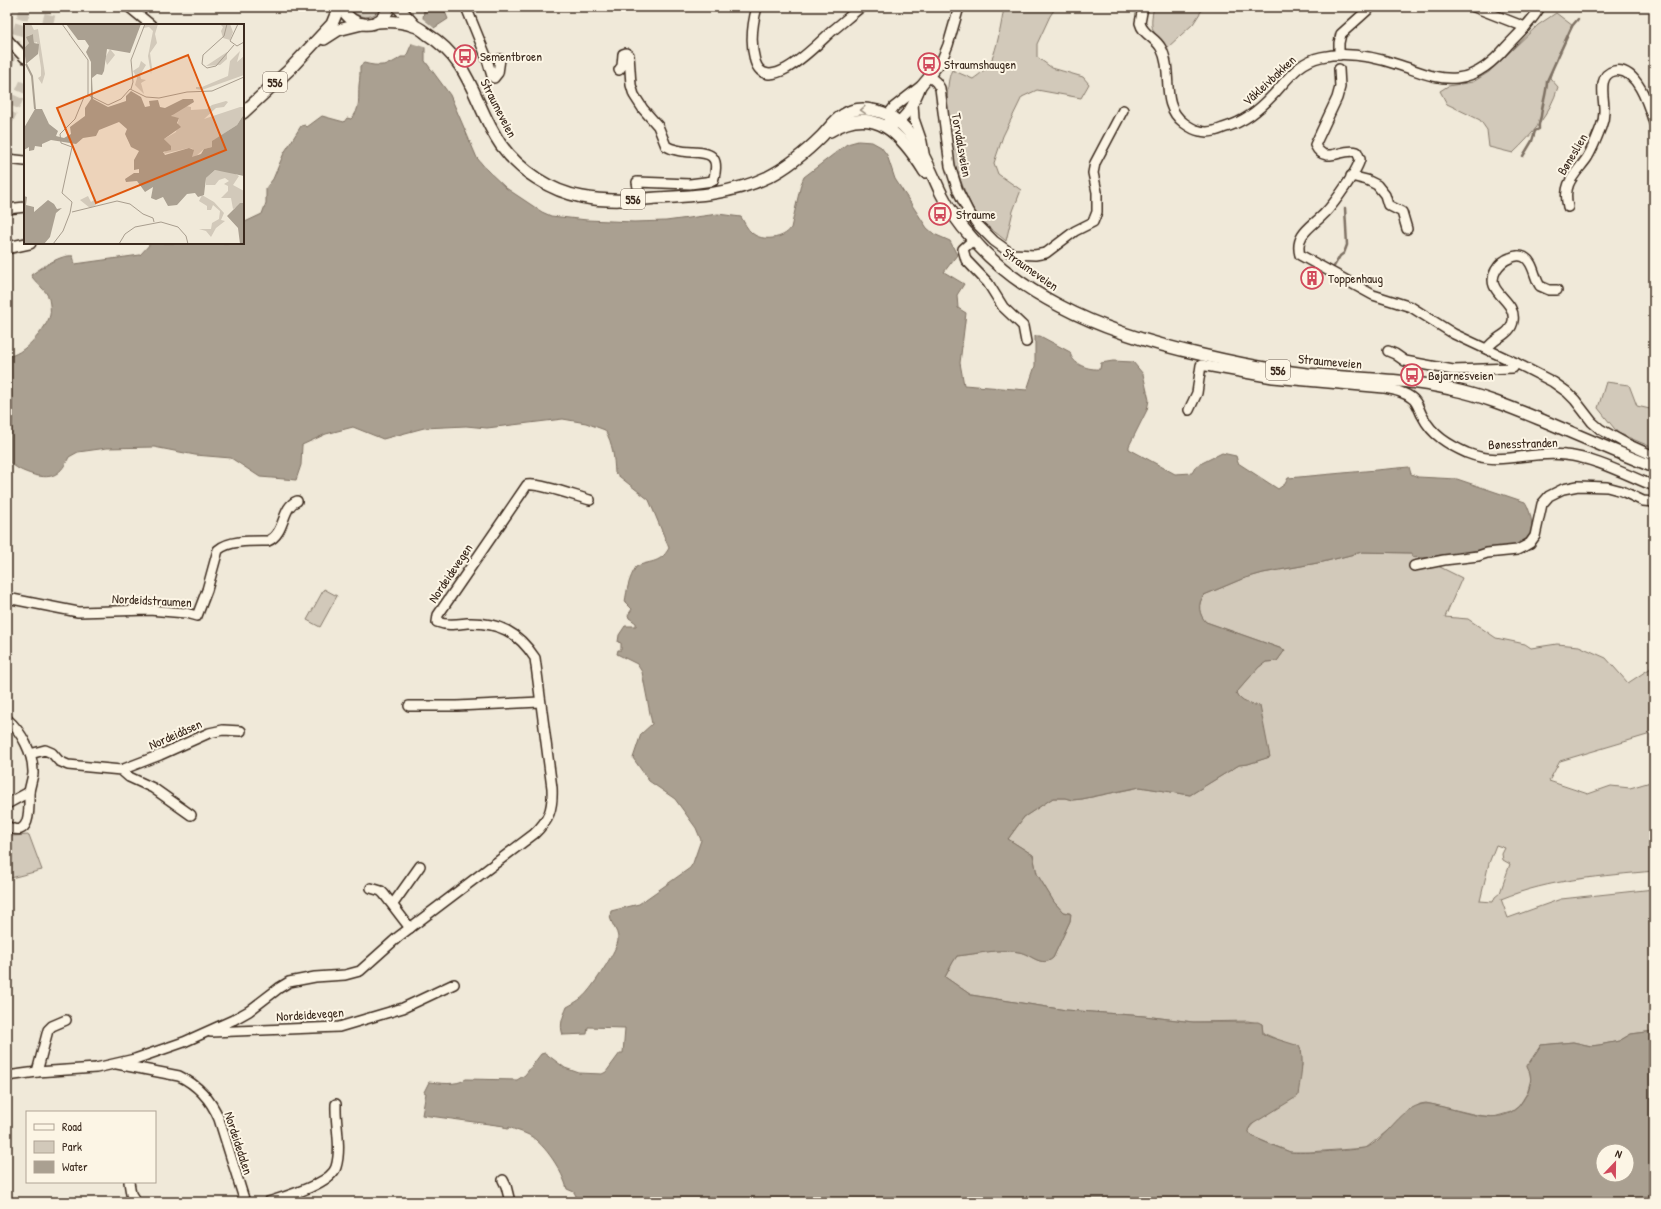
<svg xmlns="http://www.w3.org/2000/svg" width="1661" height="1209" font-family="'Patrick Hand',sans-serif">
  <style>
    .green { fill: #d2c9ba; stroke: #867a6c; fill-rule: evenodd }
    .water { fill: #aaa091; stroke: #7e7163; fill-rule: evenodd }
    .pier { fill: #f0e9d9 }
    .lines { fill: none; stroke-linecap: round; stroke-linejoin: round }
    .stream { stroke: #7e7163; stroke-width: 2.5 }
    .major-tunnel { stroke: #ccc3b4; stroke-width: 11; stroke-dasharray: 11 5.5; stroke-linecap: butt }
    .minor-casing { stroke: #3b2a1e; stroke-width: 12 }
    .major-casing { stroke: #3b2a1e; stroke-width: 14 }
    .minor { stroke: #fcf5e5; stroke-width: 9 }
    .major { stroke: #fcf5e5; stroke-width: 11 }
    .oneway { stroke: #9c9082 }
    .labels { text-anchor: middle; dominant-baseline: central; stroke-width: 4; stroke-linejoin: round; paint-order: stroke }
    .shield { fill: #fcf5e5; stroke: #75675a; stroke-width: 1 }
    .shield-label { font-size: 12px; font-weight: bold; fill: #3b2a1e }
    .poi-label { font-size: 13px; fill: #3b2a1e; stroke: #fcf5e5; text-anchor: start }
    .street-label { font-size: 13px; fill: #3b2a1e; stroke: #fcf5e5 }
    .inset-river { fill: none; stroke: #aaa091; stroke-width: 2 }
    .inset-road { fill: none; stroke: #a89d8e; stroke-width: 1 }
    .view { fill: #df570d; fill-opacity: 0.15; stroke: #df570d; stroke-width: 2 }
    .inset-edge { fill: none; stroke: #3b2a1e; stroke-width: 2 }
  </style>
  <rect width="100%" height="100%" fill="#f0e9d9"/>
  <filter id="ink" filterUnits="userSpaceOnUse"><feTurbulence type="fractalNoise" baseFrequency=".025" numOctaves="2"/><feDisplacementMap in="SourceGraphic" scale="8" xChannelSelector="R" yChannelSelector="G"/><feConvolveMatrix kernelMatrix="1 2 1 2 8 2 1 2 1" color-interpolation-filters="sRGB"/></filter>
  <g filter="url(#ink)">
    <g class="green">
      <path d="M350,7H382C374,20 357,20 350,7Z"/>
      <path d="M1004,7H1056L1050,16L1037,44V57L1052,68L1083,77L1089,84L1081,98L1037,90L1022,97L1003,136L994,163L998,174L1021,190L1013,211L1006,241C997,233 987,227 980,219C968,205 955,167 951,149C948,132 944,84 952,70L973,79C980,74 987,69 991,61C997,49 1002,21 1004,7Z"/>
      <path d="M1154,7H1204L1193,24L1167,48C1152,33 1149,28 1154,7Z"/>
      <path d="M1556,13L1573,26L1557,56L1550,78L1558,87C1550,114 1532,135 1513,153L1489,147L1487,130L1480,120L1447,104L1440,91L1448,86L1473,82L1489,72L1538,25Z"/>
      <path d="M1606,382L1629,385L1637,406L1654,410V448L1618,433L1598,408Z"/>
      <path d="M1362,552L1412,553V557L1422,558L1462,578L1445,617L1468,619L1496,638L1525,644L1531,648L1557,644L1579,646L1606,658L1628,683L1654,666V733L1560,761L1549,781L1588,794L1611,786L1630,788L1654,781V871C1602,876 1550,879 1501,899L1508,918L1561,899L1654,889V1031L1631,1034L1619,1041L1599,1045L1591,1046L1573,1042L1541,1045L1527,1066L1530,1073L1531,1079L1527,1093L1519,1106L1511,1112L1494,1117L1477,1115L1426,1103L1420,1104L1400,1118L1387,1131L1366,1148L1309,1152H1290L1251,1136L1248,1130L1302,1066L1301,1050L1263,1033L1262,1024L1248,1021L1193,1022L1144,1016L1066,1010L971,995L945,977L953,962L957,956C977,954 1000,948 1019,952C1031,954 1041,968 1053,958L1070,921V913L1063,912L1054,902L1037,874L1033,855L1008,839L1024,817L1053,798H1065L1072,800L1082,799L1140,787L1190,795L1239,765L1248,764L1269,757L1245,703L1237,695L1236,693L1259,667L1266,662L1277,661L1285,650L1206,622C1198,615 1197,604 1204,595L1242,579L1263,573L1323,562ZM1496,845L1505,848L1502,854L1503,860L1510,864L1500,893L1495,897L1493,902L1480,901L1489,863Z"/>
      <path d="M324,589L337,596L320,627L307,620Z"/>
      <path d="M7,833L12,836L29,835L42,870L7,879Z"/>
    </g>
    <path class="water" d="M422,7H443L448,19L434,28L425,47V61L450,95L477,158L487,170L506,188L542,212L551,216L587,220L634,222L666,221L718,214L741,217C744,222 747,229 752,233C762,242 784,239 791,228L801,184L804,177L847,144L858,141L872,142L881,147L887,155L895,179L927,228L934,234L950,241L957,255L944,272L964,284L957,295L958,308L966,313L960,363L964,385L1027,390L1035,366V336H1040L1070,352C1072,365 1089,370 1100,369L1101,363L1113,361L1133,362L1143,374L1149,400L1147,410L1129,446V449L1175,474L1192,473L1196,466L1222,453L1236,456L1238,463L1278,489L1285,484L1288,478L1409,467L1411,474L1418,477L1457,479L1525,502C1531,511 1536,533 1526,541C1524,543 1521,544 1518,545L1425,558L1412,557V553L1362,552L1323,562L1263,573L1242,579L1204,595C1197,604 1199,615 1206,622L1285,650L1277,661L1266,662L1259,667L1236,693C1241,703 1251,704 1260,706L1270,757L1248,764L1239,765L1190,795L1140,787L1082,799L1072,800L1065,798H1053L1024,817L1008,839L1033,855L1037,874L1054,902L1063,912L1071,914L1070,921L1053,958C1041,968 1031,954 1019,952C1000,948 977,954 957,956L953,962L945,977L971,995L1066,1010L1144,1016L1193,1022H1258L1262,1024L1263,1034L1270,1037L1299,1046C1306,1056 1299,1084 1298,1096L1251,1125L1248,1130C1249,1131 1249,1133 1251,1135C1253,1138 1285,1150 1290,1152C1298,1154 1361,1150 1368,1147C1387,1137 1399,1111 1419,1105C1427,1102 1435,1105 1443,1107C1465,1112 1499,1126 1518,1107C1525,1099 1533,1085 1530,1074C1530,1071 1527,1069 1527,1066L1541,1045L1573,1042L1591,1046L1599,1045L1619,1041L1631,1034L1654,1031V1202H579L574,1192L567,1189C563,1172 545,1144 529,1135C523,1132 515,1130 509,1127L508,1129L504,1128V1126L422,1115L426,1093L424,1092L429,1082C439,1083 457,1086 466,1079L517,1080L525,1075L541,1054L545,1053L565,1068L579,1073L602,1074L606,1072L620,1053H623L625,1028L588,1027L587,1034L563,1035C559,1024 563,1017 567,1007C576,1002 582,999 589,990C595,983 618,948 618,940C619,929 607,922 611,911L639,904L690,868L693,863L701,840L696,828L675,799L649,781L633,758L641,734L652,724L642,672L637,664L617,654L618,650H621V643L618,642L619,635L625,626H636V623L629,618L628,615L632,609L625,602C627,589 629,578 636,567C648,560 660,565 669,548L649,500L615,473C614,457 613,444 605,430L586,423L563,419L487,428L466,426L424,428L383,439L353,427L326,434L302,445L301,465L296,480L260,477L231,458L195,455L154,447L107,448L78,452L69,457C61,474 53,480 34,475C22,471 17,469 7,460V356C22,357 47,328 50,315C51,311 50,304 49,299C47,290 35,283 31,275C41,268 61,254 73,256L75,264L140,255L151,243H243V223L262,214L266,203V188L273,179L284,153L301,126L305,125L307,127L322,116L344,122L347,118L351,119C361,110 358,97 359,85C360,79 360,72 360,66L364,63C378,67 390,66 401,57H406L423,18L424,11ZM1603,1151H1627V1175H1603Z"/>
    <path class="pier" d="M421,17L435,29L427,48L411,43Z"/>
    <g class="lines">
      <g class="stream">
        <path d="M1523,156L1532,141L1535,131L1539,129C1538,124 1540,121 1541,116C1542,105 1547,92 1547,81L1572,26L1578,19"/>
        <path d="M1332,270L1340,256L1344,253L1347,245L1345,208"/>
      </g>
      <g class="major-tunnel">
        <path d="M47,25L52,7"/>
        <path d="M7,66L26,7"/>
        <path d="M7,122L25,83"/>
      </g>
      <g class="minor-casing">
        <g id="minor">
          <path d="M129,7L151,25"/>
          <path d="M466,7L486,56L492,76L494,78L498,73L500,59"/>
          <path d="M757,7C752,25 750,43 755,61C767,99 819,42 832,31C842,23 851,15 861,7"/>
          <path d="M1143,7L1140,23C1143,35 1155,37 1161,48C1174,72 1159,105 1184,123C1188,126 1194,130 1200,131C1207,133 1216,131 1223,128C1244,122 1258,111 1273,95C1288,79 1298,62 1321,57C1346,51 1375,57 1399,65C1418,71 1436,80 1457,78C1478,76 1494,61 1507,46C1518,34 1532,22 1540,7"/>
          <path d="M1474,7L1525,27"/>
          <path d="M7,39L25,58"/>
          <path d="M1339,55V43L1341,34L1371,7"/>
          <path d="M1339,69L1340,87L1337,98L1315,145C1325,166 1342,147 1357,152L1360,159C1358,170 1334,204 1325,213C1313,226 1294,234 1300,255L1373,295L1411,307L1454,334L1516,363L1553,382L1567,392L1575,400L1592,422L1600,429L1625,443L1654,456"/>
          <path d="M619,70L622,66L623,54L626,53L629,55L631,85L634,95L643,109L658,126L666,146C688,160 726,139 713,181L690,184L637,182L640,199"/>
          <path d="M929,76L936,82L940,88L950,166L958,191L968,211L977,224L994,241L1012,254L1035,255L1046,253L1075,231L1093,222L1097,212V192L1093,173L1095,163L1123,110"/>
          <path d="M913,103L914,119L922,142L924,153"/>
          <path d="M894,125C907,116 916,100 921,86"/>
          <path d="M889,128L888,115L894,107L921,86L941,62L948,45L959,7"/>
          <path d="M7,159L25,161"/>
          <path d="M1351,176L1367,180L1377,185L1385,195L1388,205L1402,212L1407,229"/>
          <path d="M1568,207C1562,183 1575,175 1587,158C1593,148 1597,137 1601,127C1603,122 1604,117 1604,112C1605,100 1596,75 1614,71C1637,66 1649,107 1654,123"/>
          <path d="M7,209L25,207"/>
          <path d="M973,240L963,249L966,260L988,283L1003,307L1023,326L1026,342"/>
          <path d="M1487,349C1494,337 1511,335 1513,321C1517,299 1483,293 1496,270C1499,265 1504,260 1510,258C1514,256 1520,255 1524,257C1534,262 1534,278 1540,286L1549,290H1557"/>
          <path d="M1388,351L1395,354L1405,361L1453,370L1513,368L1516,363"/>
          <path d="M1189,410L1197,393L1201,365L1273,378L1384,388C1394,390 1405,392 1413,399C1418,403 1419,411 1423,417C1432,435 1449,445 1467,453C1502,467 1529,450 1565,455C1596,458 1626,475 1654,486"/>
          <path d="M1414,566L1444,560L1478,556L1487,553L1517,550L1525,546L1530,543L1535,536L1542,504L1549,496L1563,489L1578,486L1607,487L1622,491L1643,501L1654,502"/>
          <path d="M7,598L78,612L149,610L186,613L197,616L207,590L218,550C229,540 253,541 268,541C286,533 281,507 297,501"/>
          <path d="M409,706H457L540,702"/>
          <path d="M7,719C21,731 34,754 33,774C32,780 30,786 29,792"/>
          <path d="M30,754L45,750L52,753L59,761L68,765L121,770L129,777L153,788L191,815"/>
          <path d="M121,770L160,755L209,733L223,730L241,731"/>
          <path d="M7,804L29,792C29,805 32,841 7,826"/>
          <path d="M371,888L381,891L384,894L410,928"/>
          <path d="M393,904L420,866"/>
          <path d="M211,1032L339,1027L403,1008L454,984"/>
          <path d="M117,1064L179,1076C198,1085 211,1100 219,1119L245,1202"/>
          <path d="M37,1072L48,1030L52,1026L66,1020"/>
          <path d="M7,1076L37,1072L96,1068L135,1059L184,1042L233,1020L249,1011L279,988L289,982L315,977L345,975L360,971L398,937L534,834C549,820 553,809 552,788L535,658C518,632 499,622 467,623C457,624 447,626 437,622L438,615L527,485C540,483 575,496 590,500"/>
          <path d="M503,1180L506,1186L510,1202"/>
          <path d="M129,1182L131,1194L136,1202"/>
          <path d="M268,1202C284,1197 331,1184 336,1167C342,1147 335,1124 336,1104"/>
        </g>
      </g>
      <g class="major-casing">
        <g id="major">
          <path d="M342,7C351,29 381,31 389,7"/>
          <path d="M398,7L414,25"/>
          <path d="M377,22C388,21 403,22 414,26C419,27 423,31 427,34C473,63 473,104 501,145C520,171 550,191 582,197C607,202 632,200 657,198C696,196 732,194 768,177C788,167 806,152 822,136C829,129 834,120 843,115C852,109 862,108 872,110C912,116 926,162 941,193C949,209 959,224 971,237C995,266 1027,289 1060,306C1105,330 1153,344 1203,355C1237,363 1272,370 1307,374C1354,379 1403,378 1450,389C1485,396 1517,410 1549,423C1584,438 1619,453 1654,467"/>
          <path d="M324,39L338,30L362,24"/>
          <path d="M243,113L289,70L332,24L339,7"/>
          <path d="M830,131C875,103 902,135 925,172"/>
          <path d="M7,248L30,243"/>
        </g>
      </g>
      <use href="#minor" class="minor"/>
      <use href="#major" class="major"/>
    </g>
    <defs><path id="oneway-chevron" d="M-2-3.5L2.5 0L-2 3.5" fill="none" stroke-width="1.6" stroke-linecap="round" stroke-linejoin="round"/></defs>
    <use class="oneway" href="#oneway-chevron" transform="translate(863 110) rotate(177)"/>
  </g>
  <defs>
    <g id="bus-ring" transform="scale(1.15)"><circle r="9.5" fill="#fcf5e5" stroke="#d1495b" stroke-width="1.5"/><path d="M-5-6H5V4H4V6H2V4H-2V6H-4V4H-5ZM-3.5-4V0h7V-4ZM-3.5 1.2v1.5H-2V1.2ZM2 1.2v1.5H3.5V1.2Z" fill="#d1495b"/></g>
    <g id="building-ring" transform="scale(1.15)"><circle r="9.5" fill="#fcf5e5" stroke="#d1495b" stroke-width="1.5"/><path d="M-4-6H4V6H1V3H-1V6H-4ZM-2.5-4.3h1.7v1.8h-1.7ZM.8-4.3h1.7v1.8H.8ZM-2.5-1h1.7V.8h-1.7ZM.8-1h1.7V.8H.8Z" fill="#d1495b"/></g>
  </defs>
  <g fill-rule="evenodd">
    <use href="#bus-ring" x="465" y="56"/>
    <use href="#bus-ring" x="929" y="64"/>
    <use href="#bus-ring" x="940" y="214"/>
    <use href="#building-ring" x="1312" y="278"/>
    <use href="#bus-ring" x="1412" y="375"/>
  </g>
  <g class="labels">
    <g class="shield">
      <rect x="263" y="72" width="24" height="20" rx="3"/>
      <rect x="621" y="189" width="24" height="20" rx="3"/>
      <rect x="1266" y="360" width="24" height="20" rx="3"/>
    </g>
    <g class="shield-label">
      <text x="275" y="82">556</text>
      <text x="633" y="199">556</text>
      <text x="1278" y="370">556</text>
    </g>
    <g class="poi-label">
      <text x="480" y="56">Sementbroen</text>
      <text x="944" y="64">Straumshaugen</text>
      <text x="956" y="214">Straume</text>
      <text x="1328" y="278">Toppenhaug</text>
      <text x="1428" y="375">Bøjarnesveien</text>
    </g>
    <g class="street-label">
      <text transform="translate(1269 80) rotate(-43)">Våkleivbakken</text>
      <text transform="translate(499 108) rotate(63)">Straumeveien</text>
      <text transform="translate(962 145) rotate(80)">Torvdalsveien</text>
      <text transform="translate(1572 154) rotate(-59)">Bøneslien</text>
      <text transform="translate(1031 269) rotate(35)">Straumeveien</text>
      <text transform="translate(1330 361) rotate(5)">Straumeveien</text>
      <text transform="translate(1523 443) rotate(-2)">Bønesstranden</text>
      <text transform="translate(450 573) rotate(-56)">Nordeidevegen</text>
      <text transform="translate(152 600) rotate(3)">Nordeidstraumen</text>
      <text transform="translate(175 734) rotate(-24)">Nordeidåsen</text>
      <text transform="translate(310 1014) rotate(-4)">Nordeidevegen</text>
      <text transform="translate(239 1143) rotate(72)">Nordeidedalen</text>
    </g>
  </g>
  <g transform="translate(24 24)">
    <rect width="220" height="220" fill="#f0e9d9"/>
    <path d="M0,0H7L10,6L14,5L21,50L18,60L14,54L17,52V44L13,18L10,19L9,10L4,12L5,19L0,24ZM121,0H134L131,10L133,19L126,29L128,44L127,50L124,32L129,7L125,3L119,4ZM196,0H206L209,8L206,16L199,14L197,7L199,3ZM86,25L91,31L83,41L81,34ZM216,27L213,38L220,32V51L178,66L172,65V63H178L204,52L206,37ZM203,28V35L196,41L182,42ZM117,37L122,41L116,51L117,55L122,56L117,59L120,70L111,61L113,54L109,47L115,43ZM202,77L204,78L200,83L192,84L180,95L216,83H220V90L213,101L190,116L188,123L180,125L171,133H167L169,125L165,124L139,130L146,122L140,115L152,108L155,94L147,93L151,88L162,82L167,83V86L183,85L188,81ZM191,146L206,147L215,152L209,161L220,167V179L209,185L207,174H197L204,167V162L200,160L205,157L201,154L195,156L191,161H182V154ZM178,171L190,178L200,189L197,196L201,197L192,204L187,213L182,207L175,205H187L188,199L195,195L196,187L189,181L187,186H183V182L175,177ZM64,172L67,178L70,176L72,181L66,184L56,176Z" fill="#d2c9ba"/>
    <path d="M42,0H117L106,29L83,25L80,47L78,51L73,50L68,54L69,75L84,83L102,77V72L107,67L117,73L121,83L126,82L125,77L134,76L136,83L141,84L159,75H169L170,78L147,92L155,94L153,99L157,103L140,115L147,122V126L139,128L141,131L165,124L170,126L168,133L177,130L180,125L188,123V117L213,101L220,90V152L191,146L182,154L180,171L174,173L171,169L163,170L153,181L144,182L139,173L132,176L127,174L129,163L121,168L113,157L102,158L101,155L110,149H115V145L110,146V136L115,127L107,123L101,110L103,105L95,98L75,106L72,112L59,114L52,120L27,116L18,120V123L11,122L10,126L5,127V123L0,126V104L11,85H18L25,100L34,107L32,112L40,114L47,110L46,103L61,92V84L67,75V38L62,28L65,22L61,16H54ZM9,10L10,19L15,20L14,30L2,40L0,24L5,19L2,13ZM0,172L3,173L2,181L10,183V188L24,176L30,180L33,185L38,184L32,189L26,213L20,220H0ZM216,179H220V220H216L214,204L203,192Z" fill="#aaa091"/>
    <path class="inset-river" d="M2,40L8,52L11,85"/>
    <path class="inset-road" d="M38,0L46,11M203,0L200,12L179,31L178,40L183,44L192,42L210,21M214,0L206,17L213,22L220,18M45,10L64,36V71M107,65L109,58L107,36L121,0M64,71L84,81L97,75L106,65L122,73L135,74L163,68L188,67L220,53M48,188L93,177L106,180L119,190L129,194L130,198M46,189L48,178L38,169L48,123L37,119L36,110L51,95L60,73M29,220L39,207L46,189M95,220L101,210L111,203L137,198L154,203L162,212L164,220"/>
    <path class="view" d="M164,31L202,126L72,179L33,84Z"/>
    <rect width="220" height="220" class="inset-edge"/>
  </g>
  <rect width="1661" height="1209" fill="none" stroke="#fcf5e5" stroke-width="24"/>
  <rect x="12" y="12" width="1637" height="1185" fill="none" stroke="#3b2a1e" stroke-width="1.5" filter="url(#ink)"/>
  <rect x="26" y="1111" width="130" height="72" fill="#fcf5e5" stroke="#afa495"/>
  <rect x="34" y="1124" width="20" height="6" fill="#fcf5e5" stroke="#afa495"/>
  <text x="62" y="1131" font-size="12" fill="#3b2a1e">Road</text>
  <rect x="34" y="1141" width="20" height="12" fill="#d2c9ba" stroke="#afa495"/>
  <text x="62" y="1151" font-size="12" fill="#3b2a1e">Park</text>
  <rect x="34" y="1161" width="20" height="12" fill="#aaa091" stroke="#afa495"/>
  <text x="62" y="1171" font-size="12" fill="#3b2a1e">Water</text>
  <g transform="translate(1615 1163) rotate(22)"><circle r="19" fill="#fcf5e5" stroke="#afa495"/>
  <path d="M0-3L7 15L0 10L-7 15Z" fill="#d1495b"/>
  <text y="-6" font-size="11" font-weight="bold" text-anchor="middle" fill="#3b2a1e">N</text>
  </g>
</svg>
